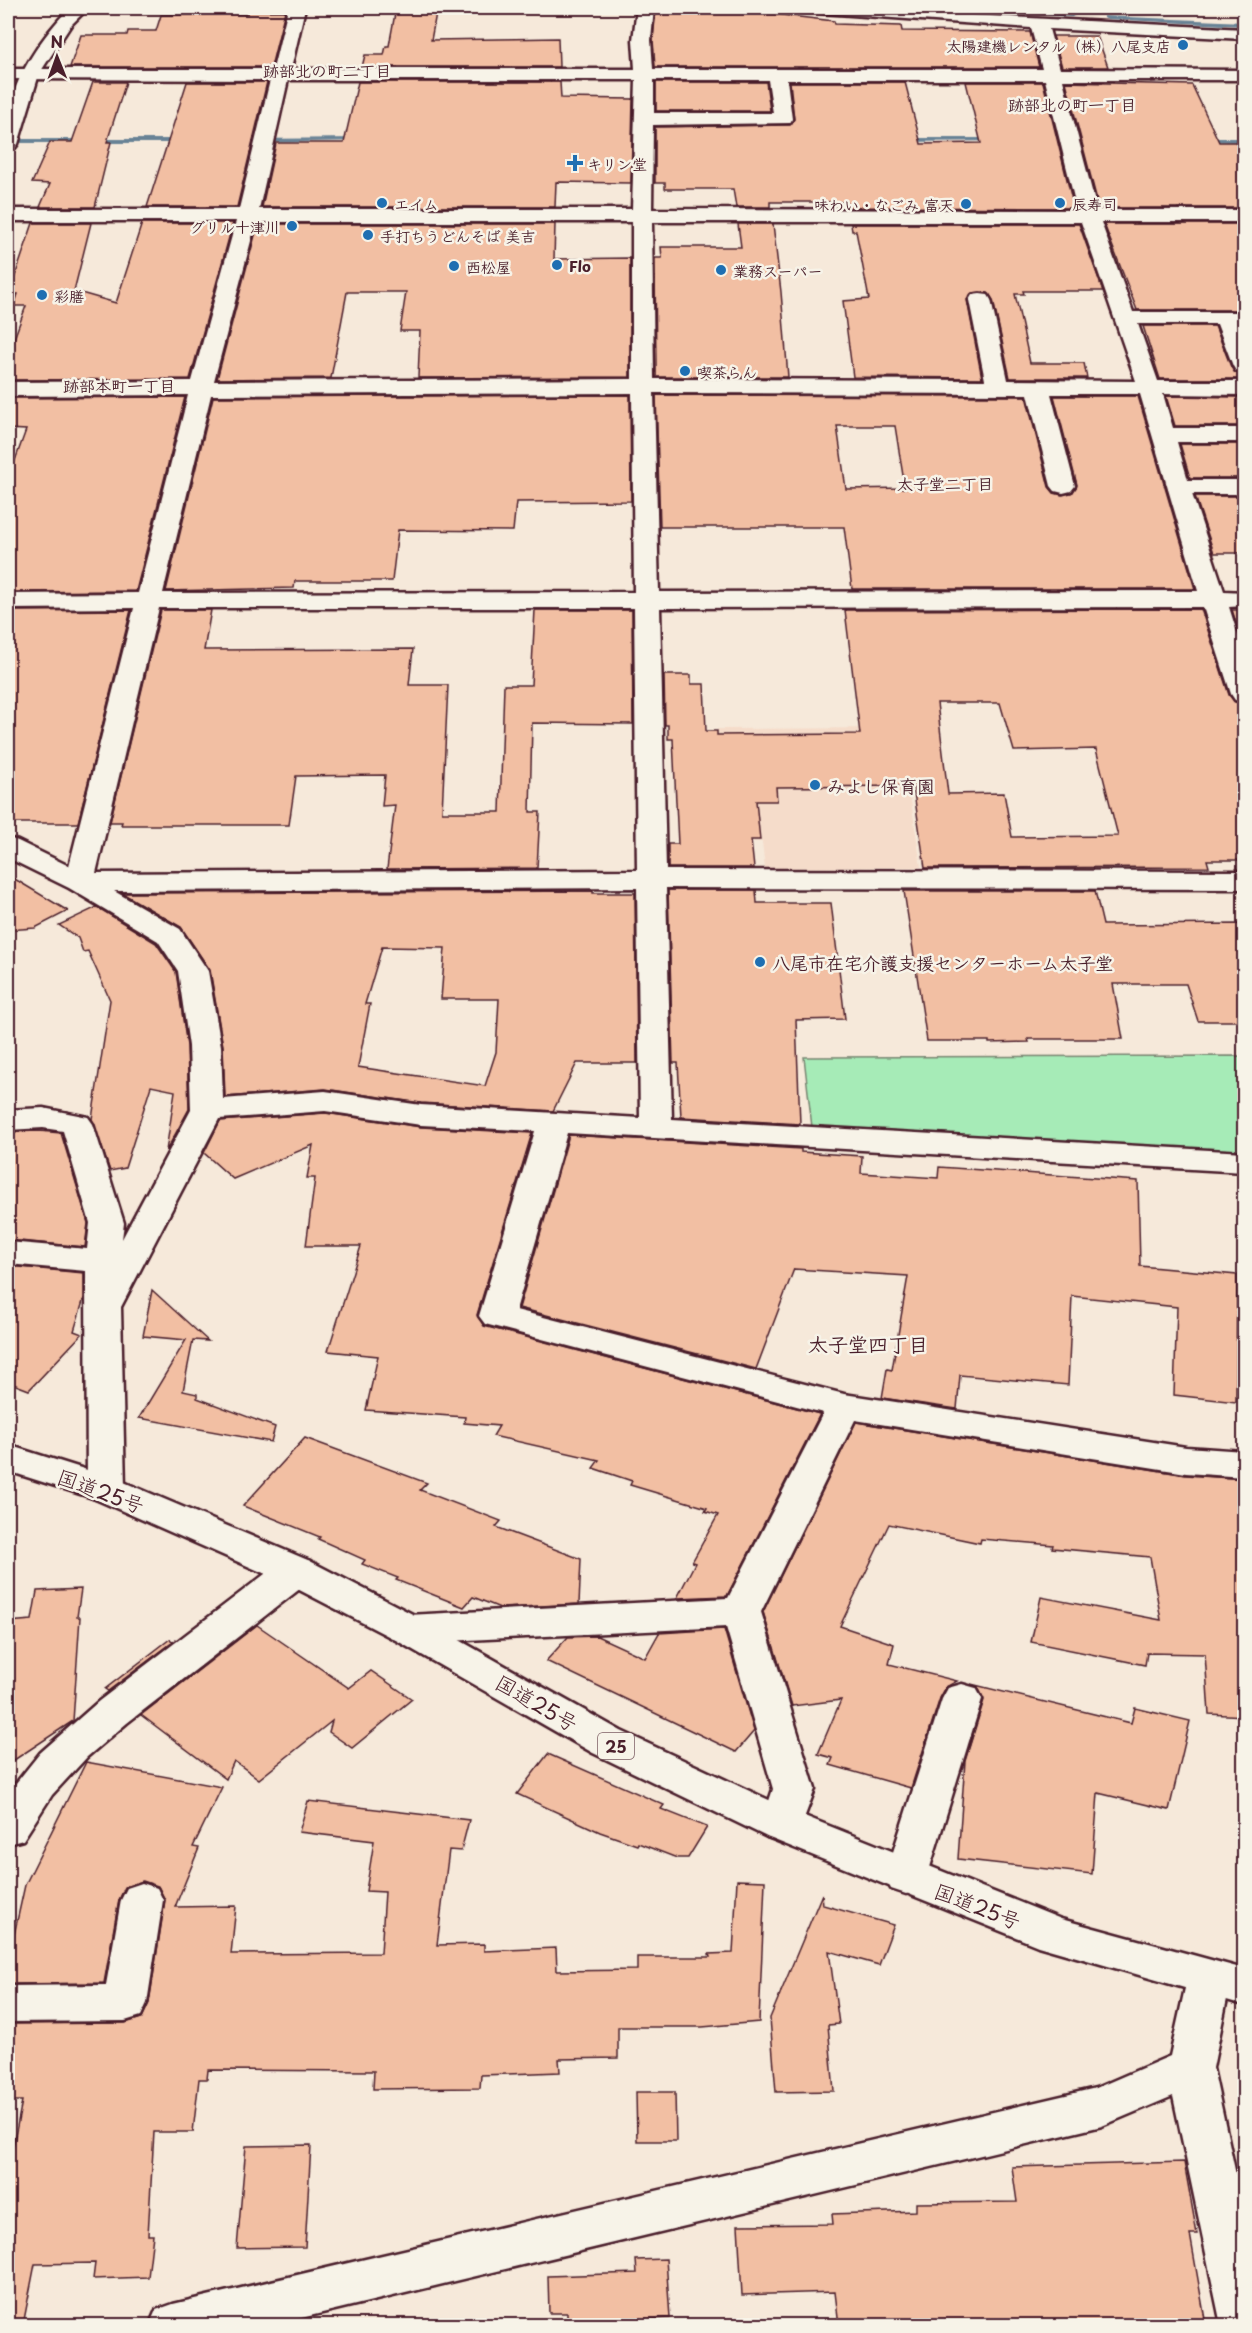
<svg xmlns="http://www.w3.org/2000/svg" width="1252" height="2333" font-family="'Playpen Sans','Klee One',sans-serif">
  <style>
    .built { fill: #f5dcca }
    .green { fill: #a6ebb7; stroke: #788571; stroke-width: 1.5 }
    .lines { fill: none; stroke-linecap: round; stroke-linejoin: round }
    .stream { fill: #698396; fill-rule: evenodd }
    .building { fill: #f2bfa3; stroke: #4a1f2b; stroke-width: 1.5; fill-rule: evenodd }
    .minor-casing { stroke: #4a1f2b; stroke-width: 5 }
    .major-casing { stroke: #4a1f2b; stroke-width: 5 }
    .highway-casing { stroke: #4a1f2b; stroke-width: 5 }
    .minor { fill: #f7f3e8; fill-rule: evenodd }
    .major { fill: #f7f3e8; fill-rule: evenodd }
    .highway { fill: #f7f3e8; fill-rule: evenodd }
    .poi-dot { fill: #1f6fb2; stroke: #f7f3e8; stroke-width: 2 }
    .labels { text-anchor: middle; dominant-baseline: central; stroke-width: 5; stroke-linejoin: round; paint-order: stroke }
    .far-poi-label { font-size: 15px; font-weight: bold; fill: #4a1f2b; stroke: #f7f3e8; text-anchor: start }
    .far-neighbourhood-label { font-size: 16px; font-weight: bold; fill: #4a1f2b; stroke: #f7f3e8 }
    .shield { fill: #f7f3e8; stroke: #7e5f64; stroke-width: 1.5 }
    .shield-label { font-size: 16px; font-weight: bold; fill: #4a1f2b }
    .poi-label { font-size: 18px; font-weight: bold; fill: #4a1f2b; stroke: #f7f3e8; text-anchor: start }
    .neighbourhood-label { font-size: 20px; font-weight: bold; fill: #4a1f2b; stroke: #f7f3e8 }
    .near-street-label { font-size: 21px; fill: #4a1f2b; stroke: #f7f3e8 }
  </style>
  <rect width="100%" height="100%" fill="#f6e9da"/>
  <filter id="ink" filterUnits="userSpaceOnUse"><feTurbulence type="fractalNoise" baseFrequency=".0167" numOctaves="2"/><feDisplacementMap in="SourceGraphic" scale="12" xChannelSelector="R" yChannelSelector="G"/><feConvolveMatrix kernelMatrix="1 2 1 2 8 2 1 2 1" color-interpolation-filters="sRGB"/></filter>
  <g filter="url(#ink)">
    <path class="built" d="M900,728L921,867L765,868L762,842H724L717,729Z"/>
    <path class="green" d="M1244,1056V1154L812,1127L804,1057Z"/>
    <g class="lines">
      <g class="stream">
        <path d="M982,8H1002L1072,13L1075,15L1072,17L985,10Z"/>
        <path d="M1104,16L1244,22V26L1106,19L1104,18Z"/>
        <path d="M361,138L364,140L363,141L238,143L235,141L238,139Z"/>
        <path d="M994,138L997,140L996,141L904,142L901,140L904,138Z"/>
        <path d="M1204,138H1244V142L1202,141L1201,140Z"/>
        <path d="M8,139H184L187,141L184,143H8Z"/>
      </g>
    </g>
    <g class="building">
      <path d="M396,8H437L431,40L558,38L559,67H362L365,55H384L386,46H389Z"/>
      <path d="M656,8H721L834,21L835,24L901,26L902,31L1030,32L1039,67H655L653,40Z"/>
      <path d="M248,11H285L271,67H70L81,35H127L128,31H156L161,15L247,14Z"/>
      <path d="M1053,36H1097L1108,67H1062Z"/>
      <path d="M93,82H126L107,142H111L95,207H40L50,184L32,183L50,142H72Z"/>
      <path d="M187,82H267L237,207H147Z"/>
      <path d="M358,82H560L561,98L633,99L631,183L556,182L555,207H262L276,143H344Z"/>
      <path d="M656,82H766L770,111H656Z"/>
      <path d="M790,82H905L921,144L981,143L966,82H1043L1074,208L848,207L847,202H770V207H736L733,189H665V183H655V127L790,125L794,119Z"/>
      <path d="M1066,82L1192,85L1219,142H1245V208H1099Z"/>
      <path d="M33,223H91L74,291L116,303L142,223H233L190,379L8,380V355L26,306H14L18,294H9Z"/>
      <path d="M258,224H555L554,259L630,258V377L418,378L420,331H400L406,292H347L331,378L217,379Z"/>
      <path d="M738,224H773L781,292L788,377H656L655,258H662L661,247H741Z"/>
      <path d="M851,224H1079L1103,291H1023L1024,294H1015L1030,363H1084L1087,378H1010L993,300L988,293L980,292L972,293L967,300L982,378L853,377L843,301L869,299L856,231H852Z"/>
      <path d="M1104,224H1245V310H1137Z"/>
      <path d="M1143,326H1215L1231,367L1234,372L1240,374L1242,379H1160Z"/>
      <path d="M630,395L631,501L516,502L513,531L398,530L392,581H295L294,588L166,591L213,397Z"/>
      <path d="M656,395L1026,396L1049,487L1054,493L1062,495L1073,492L1077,485L1054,396H1138L1195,589H852L844,527H660ZM837,426H895L905,488L846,489Z"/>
      <path d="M1166,396L1245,397V426H1175Z"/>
      <path d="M185,397L136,591L8,592V480L26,430L8,429V398Z"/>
      <path d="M1180,444H1245V478H1190Z"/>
      <path d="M1195,496H1245V553H1214Z"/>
      <path d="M1201,609L1229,695L1235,702L1245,704V860H1207L1209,867L925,868L913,786L776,787L777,801H756L760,840H751L754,868H668V844H678L673,739H668V725H665L664,675H691V684H704L706,731H717V735L860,734L845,610ZM937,703H1000L1014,751L1096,749L1118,836L1012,837L1004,793L948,794Z"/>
      <path d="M131,610L78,823H8V611Z"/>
      <path d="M161,610H211L204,650L413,649L409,685H448L442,812H500L504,685H531L535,610H632L633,724L532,723L530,812H540L537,868L387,869L395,805L382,806L385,775L296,776L289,825H121L122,822H110Z"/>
      <path d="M1232,610H1245V649Z"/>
      <path d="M8,875L68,911L35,928L8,930Z"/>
      <path d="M668,890H756L757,903H831L845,1019L796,1020L800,1124L681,1117L678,1063H673Z"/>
      <path d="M593,891V893H635L637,1063H577L553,1111L421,1103L325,1089L225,1097L223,1046L210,970L181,927L122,893ZM382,947L445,948L441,999H499L496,1052L485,1086L358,1067L370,1004H365Z"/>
      <path d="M904,891H1095L1103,925L1245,924V1021H1198L1186,984H1113L1123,1039H1028L1029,1042L989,1043V1041H927Z"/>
      <path d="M97,907L156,943L176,972L187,1046L189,1109L166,1151L175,1091L151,1086L125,1168L110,1171L92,1119L110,1000L88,951L83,952L78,938L59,925Z"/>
      <path d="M325,1113L421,1127L532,1133L477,1315L484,1326L820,1414L727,1596L677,1598L695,1563L692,1562L718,1515L705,1511L707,1508L630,1485L632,1481L593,1468L599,1460L493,1436L499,1426L464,1423L465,1417L366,1410L378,1356L328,1351L361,1246H306L315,1178H307L313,1145L233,1179L204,1153L220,1121Z"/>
      <path d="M39,1131L61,1133L88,1223L85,1247L8,1240V1132Z"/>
      <path d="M569,1135L801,1149V1152L862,1156L861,1173L938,1178L939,1167L1138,1181L1140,1266L1237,1275L1236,1402L1174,1395L1177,1307L1072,1296L1068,1385L960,1375L957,1409L882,1398L887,1369L892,1370L908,1276L794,1269L756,1369L519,1308Z"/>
      <path d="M8,1266L84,1273V1298L74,1331L82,1334L29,1390L8,1382Z"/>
      <path d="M152,1290L208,1341L193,1340L183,1391L197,1394V1398L275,1427L271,1442L139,1418L186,1340L143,1336Z"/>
      <path d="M856,1422L1186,1475L1245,1479V1716L1209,1714L1205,1654L1147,1653L1145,1665L1031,1642L1041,1597L1161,1620L1150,1557L1052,1548L1053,1545L981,1539L980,1543L889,1524L840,1626L894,1644L889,1664L957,1681L946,1687L940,1698L911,1788L830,1765L833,1758L818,1754L841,1700L792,1706L763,1612Z"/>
      <path d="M305,1438L427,1483L420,1490L501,1521L496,1527L581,1559L579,1604L500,1608L473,1597L464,1607L396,1580L398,1578L362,1564L365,1560L318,1539L320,1537L243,1506Z"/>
      <path d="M81,1589L77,1617H80L73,1721L8,1764V1622L32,1620L37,1591Z"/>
      <path d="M257,1625L349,1688L371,1671L412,1699L352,1748L329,1732L332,1721L259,1779L234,1761L226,1779L141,1715Z"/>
      <path d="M724,1629L754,1731L736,1752L546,1661L568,1637L597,1636L645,1658L659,1633Z"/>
      <path d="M170,1639L173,1642L108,1691L105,1689Z"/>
      <path d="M971,1684L1131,1723L1135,1708L1190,1721L1169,1810L1098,1793L1092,1874L958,1859L965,1761L984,1700L978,1687Z"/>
      <path d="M548,1754L664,1805L661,1809L707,1827L688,1858H677L638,1843L637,1845L600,1832L517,1794Z"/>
      <path d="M86,1762L222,1787L193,1847L199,1848L175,1907L236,1906L231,1954L381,1953L385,1892L366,1891L374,1841L299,1832L308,1801L469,1820L461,1851L449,1850L437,1945L484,1944V1951L556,1948L557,1971L637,1970V1957H710L709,1954L733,1953L737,1880L765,1881L759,2022L702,2027H618V2058L559,2059L560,2072L481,2075L480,2088L373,2089L374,2071L208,2070L207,2079H199L193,2132H154L148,2235H153L148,2277L93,2279L95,2263L35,2264L23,2325H8V2172L22,2101H11L16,2076H8V2024L125,2023L142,2018L149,2003L165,1900L158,1886L143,1881L125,1887L119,1900L104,1983L8,1984V1962L25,1885Z"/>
      <path d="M822,1894L823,1905L894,1925L879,1965L829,1951L839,2024L828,2025L834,2091L776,2092L770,2018Z"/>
      <path d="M636,2092H675L676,2141H637Z"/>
      <path d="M311,2145L305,2247L237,2248L246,2146Z"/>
      <path d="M1184,2162L1197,2234H1190L1206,2325H839L835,2292L742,2295L738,2225L833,2224L832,2214L916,2211V2203L1017,2202L1012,2167Z"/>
      <path d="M666,2259L670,2318L567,2323V2313H549L548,2276L637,2273L636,2260Z"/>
    </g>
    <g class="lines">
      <g class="minor-casing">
        <g id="minor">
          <path d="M288,8H305L291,69H635L633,40L637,8H654L651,40L653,69H1042L1031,28L823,13L817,12L815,8H881L970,15L1244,29V39L1049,29L1060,69L1244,70V80H1063L1097,210H1244V222H1101L1133,312H1244V324H1238L1244,340V373L1236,371L1233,366L1217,324H1138L1158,381H1244V395L1163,394L1173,428H1244V442H1177L1188,480H1244V494H1192L1224,591L1244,592V606L1229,607L1244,655V702L1235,700L1231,694L1203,607L660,608L666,870L1244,871V889L666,888L672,1119L1244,1152V1172L567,1133L516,1310L844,1394L1186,1447L1244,1451V1477L1186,1473L855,1420L761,1612L815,1789L797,1837L782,1841L767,1837L761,1825L773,1789L726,1627L408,1643L394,1639L388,1629L394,1619L408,1615L728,1598L823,1413L485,1324L479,1316L535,1131L421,1125L325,1111L219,1119L121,1307L125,1489L119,1498L106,1502L93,1498L87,1489L86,1271L8,1264V1242L87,1249L90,1223L63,1131L43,1128L8,1130V1110L43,1108L88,1117L93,1124L124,1223L122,1239L191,1110L189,1046L178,971L158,941L69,888L8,858V838L18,841L69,866L134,608L8,609V594L138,593L188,395L8,396V382L192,381L236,221H8V209H239L270,80L8,79V69H273ZM288,80H636L632,209H259ZM654,80H768L773,113H654ZM787,80H1045L1077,210L652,209L653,125L790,123L792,119ZM256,222H632V379L214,381ZM652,222H1081L1136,381L1008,380L991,300L988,295L980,294L972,295L969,300L985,380L654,379ZM632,393L634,592L163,593L211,395ZM654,393L1028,394L1051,486L1055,491L1063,493L1071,491L1075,486L1051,394H1140L1198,591L659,592ZM159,608H634L637,870L96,873ZM637,888L640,1118L421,1105L325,1091L223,1099L221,1046L208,971L180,929L114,891Z"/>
          <path d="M296,1557L310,1561L315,1571L310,1581L127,1723L87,1757L52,1795L23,1840L8,1844V1793L40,1753L99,1701L282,1561Z"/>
          <path d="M962,1684L976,1688L982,1699L927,1877L921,1889L906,1894L891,1889L885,1877L942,1699L948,1688Z"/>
          <path d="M142,1883L157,1888L163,1900L147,2003L141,2016L125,2021L8,2022V1986L106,1985L121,1900L127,1888Z"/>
          <path d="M1209,1961L1225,1966L1231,1979L1213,2068L1244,2212V2326H1222L1220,2320L1173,2096L1102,2126L268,2326H149L156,2310L173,2304L1096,2088L1170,2056L1187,1979L1193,1966Z"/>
        </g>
      </g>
      <g class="major-casing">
        <path id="major" d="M70,8H88L71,25L39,74L18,144L15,148L8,150C8,139 6,127 8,117C12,80 44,33 70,8Z"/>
      </g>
      <g class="highway-casing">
        <path id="highway" d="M8,1445L119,1480L310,1561L422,1619L621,1731L797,1813L1061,1919L1244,1969V2005L1038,1946L767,1837L593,1753L394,1639L282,1581L93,1498L8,1471Z"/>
      </g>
      <use href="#minor" class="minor"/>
      <use href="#major" class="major"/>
      <use href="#highway" class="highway"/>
    </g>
  </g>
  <g class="poi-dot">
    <circle cx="1183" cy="45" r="6"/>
    <path d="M572 154h6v6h6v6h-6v6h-6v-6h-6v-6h6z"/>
    <circle cx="382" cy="203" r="6"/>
    <circle cx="1060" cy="203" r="6"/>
    <circle cx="966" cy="204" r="6"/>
    <circle cx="292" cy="226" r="6"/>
    <circle cx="368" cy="235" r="6"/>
    <circle cx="557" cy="265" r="6"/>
    <circle cx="454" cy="266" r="6"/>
    <circle cx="721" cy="270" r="6"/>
    <circle cx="42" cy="295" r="6"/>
    <circle cx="685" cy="371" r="6"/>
    <circle cx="815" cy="785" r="6"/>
    <circle cx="760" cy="962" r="6"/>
  </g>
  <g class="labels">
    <g class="far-poi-label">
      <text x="1171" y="45" text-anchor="end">太陽建機レンタル（株）八尾支店</text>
      <text x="587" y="163">キリン堂</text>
      <text x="394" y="203">エイム</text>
      <text x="1072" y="203">辰寿司</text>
      <text x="954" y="204" text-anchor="end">味わい・なごみ 富天</text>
      <text x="280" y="226" text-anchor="end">グリル十津川</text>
      <text x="380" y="235">手打ちうどんそば 美吉</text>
      <text x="569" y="265">Flo</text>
      <text x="466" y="266">西松屋</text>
      <text x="733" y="270">業務スーパー</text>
      <text x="54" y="295">彩膳</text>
      <text x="697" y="371">喫茶らん</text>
    </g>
    <g class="far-neighbourhood-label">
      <text x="327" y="70">跡部北の町二丁目</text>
      <text x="1072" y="104">跡部北の町一丁目</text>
      <text x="119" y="385">跡部本町一丁目</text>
      <text x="945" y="483">太子堂二丁目</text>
    </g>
    <rect class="shield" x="598" y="1733" width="36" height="26" rx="4.5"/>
    <g class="shield-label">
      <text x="616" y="1746">25</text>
    </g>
    <g class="poi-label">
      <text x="827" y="785">みよし保育園</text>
      <text x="772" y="962">八尾市在宅介護支援センターホーム太子堂</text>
    </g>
    <g class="neighbourhood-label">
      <text x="868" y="1344">太子堂四丁目</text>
    </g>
    <g class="near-street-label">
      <text transform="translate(101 1490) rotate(20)">国道25号</text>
      <text transform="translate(537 1702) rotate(30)">国道25号</text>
      <text transform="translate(978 1905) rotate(21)">国道25号</text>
    </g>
  </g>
  <rect width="1252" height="2333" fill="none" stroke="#f7f3e8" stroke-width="30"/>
  <rect x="15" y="15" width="1222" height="2303" fill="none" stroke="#4a1f2b" stroke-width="2" filter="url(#ink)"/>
  <g transform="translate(57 57) rotate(359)" stroke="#f7f3e8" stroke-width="4.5" paint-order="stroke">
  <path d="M0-4.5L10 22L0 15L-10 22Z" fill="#4a1f2b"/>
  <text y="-9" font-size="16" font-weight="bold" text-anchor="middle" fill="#4a1f2b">N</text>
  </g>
</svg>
